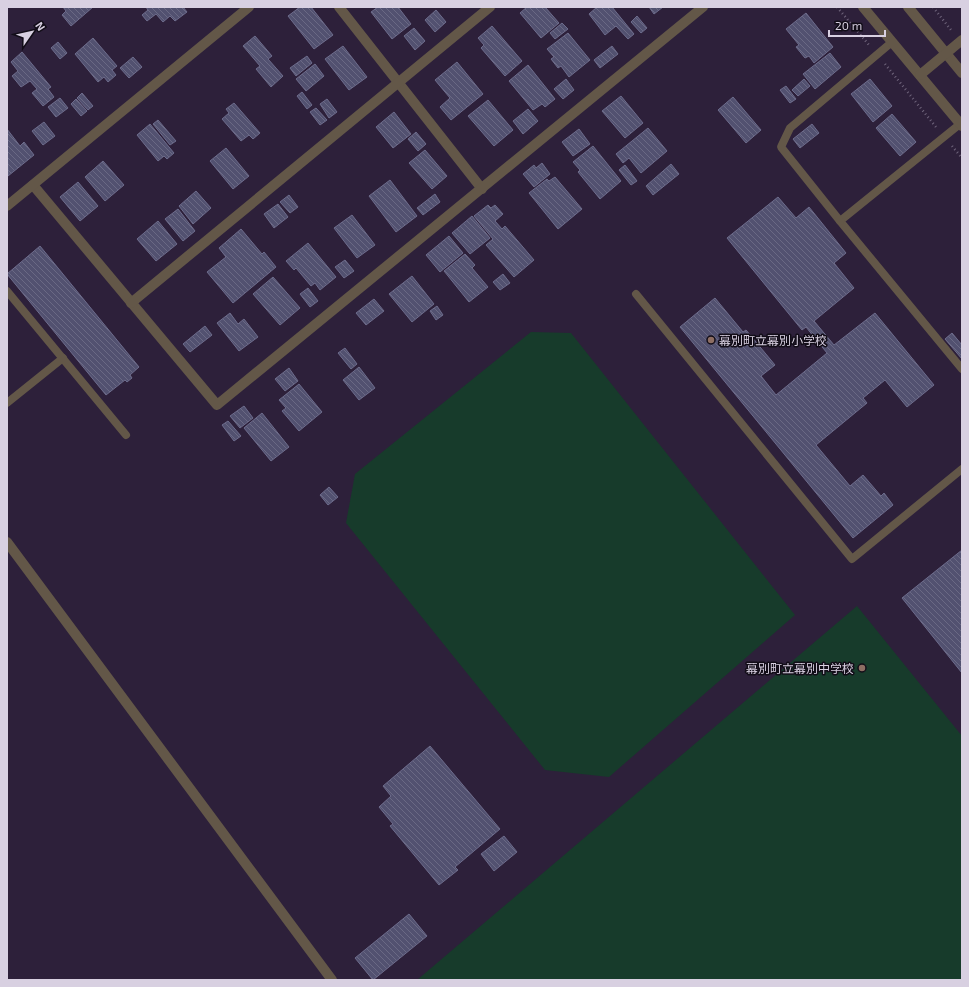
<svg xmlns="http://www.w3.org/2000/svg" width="969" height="987" font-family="'Exo 2','Noto Sans JP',sans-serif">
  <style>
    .pitch { fill: #173b2b }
    .building { fill: url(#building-back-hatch); stroke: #6d6c8c }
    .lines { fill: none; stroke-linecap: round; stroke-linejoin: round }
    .path { stroke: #70657c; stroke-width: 2.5; stroke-dasharray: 1 3; stroke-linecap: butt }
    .lane { stroke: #635748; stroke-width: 8 }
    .street { stroke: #635748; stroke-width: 10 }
    .education-dot { fill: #8d6e63; stroke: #120d18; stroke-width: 1.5 }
    .labels { text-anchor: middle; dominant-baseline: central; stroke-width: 3; stroke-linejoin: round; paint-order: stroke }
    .poi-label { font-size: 12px; fill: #d8d0e1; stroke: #120d18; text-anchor: start }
  </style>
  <defs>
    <pattern id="building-back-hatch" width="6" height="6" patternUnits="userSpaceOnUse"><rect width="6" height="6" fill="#525170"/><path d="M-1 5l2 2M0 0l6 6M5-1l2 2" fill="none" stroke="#6a6984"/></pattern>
  </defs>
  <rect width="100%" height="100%" fill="#2d203a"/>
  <g class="pitch">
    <path d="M531,332L571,333L795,615L609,777L545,770L346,523L355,474Z"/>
    <path d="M857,606L962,736V980H417Z"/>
  </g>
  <g class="building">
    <path d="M63,7H93L71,26L62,15L66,11Z"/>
    <path d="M146,7H183L187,12L175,21L170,16L163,22L156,14L147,21L142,15L148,10Z"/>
    <path d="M300,7H311L333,35L314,49L288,16Z"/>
    <path d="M378,7H398L411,24L392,39L371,12Z"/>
    <path d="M527,7H545L559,23L541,38L520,13Z"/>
    <path d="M597,7H612L634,34L628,39L616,26L605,35L589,14Z"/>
    <path d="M649,7H663L654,14Z"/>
    <path d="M436,10L446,22L435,32L425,20Z"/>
    <path d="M806,13L833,47L814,63L809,56L805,58L796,47L799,45L786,29Z"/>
    <path d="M637,16L647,28L641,33L631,22Z"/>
    <path d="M562,23L568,29L555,39L550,33Z"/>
    <path d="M492,26L522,61L505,76L481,48L484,45L478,38Z"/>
    <path d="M414,28L425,41L415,50L404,36Z"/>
    <path d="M568,33L590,60L569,77L561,66L558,68L551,59L554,57L547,49Z"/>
    <path d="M255,36L272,56L268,59L283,76L271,87L256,69L260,66L243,46Z"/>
    <path d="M93,38L117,66L112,70L116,75L108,82L104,77L98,82L75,54Z"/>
    <path d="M58,42L67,53L60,59L51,48Z"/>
    <path d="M343,46L367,77L349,90L325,59Z"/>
    <path d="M612,46L618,54L600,68L594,60Z"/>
    <path d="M22,52L51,87L48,89L54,97L43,106L32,93L37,89L30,81L21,87L12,76L18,71L11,62Z"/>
    <path d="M830,53L841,67L815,89L803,74Z"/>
    <path d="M307,56L312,63L296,76L290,68Z"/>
    <path d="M133,57L142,67L129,78L120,68Z"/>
    <path d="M457,62L483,94L451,120L440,107L450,98L435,80Z"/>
    <path d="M315,64L324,76L306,91L296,79Z"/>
    <path d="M528,65L555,99L545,107L542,104L533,110L509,81Z"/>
    <path d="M566,79L574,90L563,99L554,89Z"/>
    <path d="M804,79L810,86L798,96L792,90Z"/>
    <path d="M870,79L892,106L873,122L851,94Z"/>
    <path d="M786,86L796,99L790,103L780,90Z"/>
    <path d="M302,92L312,105L307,109L297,96Z"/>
    <path d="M82,93L93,106L88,110L77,98Z"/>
    <path d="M621,96L643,123L625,138L602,111Z"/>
    <path d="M733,97L761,130L746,143L718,110Z"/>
    <path d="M60,98L68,108L56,117L48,107Z"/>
    <path d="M76,99L87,111L81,116L71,104Z"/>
    <path d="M327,99L337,112L329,118L320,104Z"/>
    <path d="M488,100L513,130L494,146L468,116Z"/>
    <path d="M234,103L260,133L253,139L249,135L241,141L222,119L229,113L226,109Z"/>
    <path d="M316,108L327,120L320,125L310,112Z"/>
    <path d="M528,109L538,121L523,134L513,121Z"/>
    <path d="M394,112L411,134L393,148L376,127Z"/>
    <path d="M892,114L916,142L900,156L876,128Z"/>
    <path d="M158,120L176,141L170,145L153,124Z"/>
    <path d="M44,122L55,136L43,145L32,131Z"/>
    <path d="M150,124L174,153L167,159L164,156L158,161L137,135Z"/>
    <path d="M812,124L819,133L800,148L793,139Z"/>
    <path d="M648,128L667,151L641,173L629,158L623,163L616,154Z"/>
    <path d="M7,129L20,146L24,142L34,155L8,176Z"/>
    <path d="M579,129L590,144L573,156L562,142Z"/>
    <path d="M416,132L426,144L418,151L408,139Z"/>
    <path d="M593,146L621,181L600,199L578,172L580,170L573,162Z"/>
    <path d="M226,148L249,176L233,189L210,161Z"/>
    <path d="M425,150L447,176L432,189L409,163Z"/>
    <path d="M103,161L124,185L105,201L85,177Z"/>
    <path d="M542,163L550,174L534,187L523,174L534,165L536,168Z"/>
    <path d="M671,164L679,174L653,195L646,186Z"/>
    <path d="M625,165L637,181L631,185L619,170Z"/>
    <path d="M555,177L582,209L558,229L529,193L547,179L549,181Z"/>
    <path d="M390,180L417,216L396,232L369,196Z"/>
    <path d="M78,182L98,206L80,221L60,197Z"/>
    <path d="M196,191L211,208L193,224L179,206Z"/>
    <path d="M435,194L440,202L423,215L417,208Z"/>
    <path d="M289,195L298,207L290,213L280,202Z"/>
    <path d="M778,197L796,218L809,207L846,253L834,263L854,288L814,321L834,345L875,313L934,385L907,407L885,380L863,398L867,403L816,445L850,486L863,475L881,496L884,493L893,505L853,538L680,327L715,298L743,332L746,330L775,365L761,376L776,395L827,353L806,327L802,330L727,238Z"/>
    <path d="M278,204L288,217L274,228L264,214Z"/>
    <path d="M488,205L491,208L495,205L503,214L495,221L502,229L505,226L534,260L514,277L486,245L493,239L474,216Z"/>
    <path d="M178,209L195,231L183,241L165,219Z"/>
    <path d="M352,215L375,245L357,258L334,228Z"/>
    <path d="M472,216L490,238L470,254L452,233Z"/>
    <path d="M158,221L177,244L156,261L137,239Z"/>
    <path d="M241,229L262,254L264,252L276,267L233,303L207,272L226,257L219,248Z"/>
    <path d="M449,236L463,253L440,272L426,255Z"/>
    <path d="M308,243L336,277L320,290L315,283L311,286L296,268L294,270L286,261Z"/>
    <path d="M40,246L139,367L130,375L132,378L127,382L125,380L106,395L7,274Z"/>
    <path d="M465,254L475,265L472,268L488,287L469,302L444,271Z"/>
    <path d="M345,260L354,271L344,278L335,267Z"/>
    <path d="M503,274L510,283L500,290L493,282Z"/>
    <path d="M412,276L434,304L412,322L389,294Z"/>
    <path d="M273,277L300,308L280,325L253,294Z"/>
    <path d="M308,288L318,301L310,307L300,294Z"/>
    <path d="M374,299L384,311L366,325L356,313Z"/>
    <path d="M437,306L443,315L436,320L430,311Z"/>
    <path d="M230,313L238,324L244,319L258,337L239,351L217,323Z"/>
    <path d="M205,326L212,335L190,352L183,344Z"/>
    <path d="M952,333L962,345V359L945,339Z"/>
    <path d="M345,348L357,364L351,369L338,353Z"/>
    <path d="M359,367L375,388L359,400L343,380Z"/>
    <path d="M289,368L298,381L285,391L275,379Z"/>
    <path d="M299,384L322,412L299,431L282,411L286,408L279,400Z"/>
    <path d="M244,406L253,418L240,428L230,416Z"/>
    <path d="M262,413L289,447L271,461L244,428Z"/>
    <path d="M228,421L241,436L234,441L222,425Z"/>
    <path d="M329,487L338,497L328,505L320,495Z"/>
    <path d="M962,550V673L902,598Z"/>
    <path d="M430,746L500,829L455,867L458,870L439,885L390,826L393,824L379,807L391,796L383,786Z"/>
    <path d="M504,836L517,852L494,871L481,854Z"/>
    <path d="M409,914L427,936L373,980L355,958Z"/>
  </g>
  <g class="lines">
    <g class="path">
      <path d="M837,7L869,45"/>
      <path d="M933,7L951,30"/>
      <path d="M885,64L936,127"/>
      <path d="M952,146L962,158"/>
    </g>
    <g class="lane">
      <path d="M960,124L840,221L962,369"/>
      <path d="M840,221L781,147L790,128L892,42"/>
      <path d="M7,291L126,435"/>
      <path d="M636,294L852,559L962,469"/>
      <path d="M7,403L63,358"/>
    </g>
    <g class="street">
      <path d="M339,7L482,189"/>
      <path d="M863,7L962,126"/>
      <path d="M908,7L962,73"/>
      <path d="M920,75L962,40"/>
      <path d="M33,185L217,405L703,7"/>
      <path d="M7,206L249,7"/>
      <path d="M131,303L490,7"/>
      <path d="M7,542L332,980"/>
    </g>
  </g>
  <g class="education-dot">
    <circle cx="711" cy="340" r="4"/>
    <circle cx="862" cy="668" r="4"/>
  </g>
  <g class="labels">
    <g class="poi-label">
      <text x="719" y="340">幕別町立幕別小学校</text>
      <text x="854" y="668" text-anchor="end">幕別町立幕別中学校</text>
    </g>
  </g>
  <rect width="969" height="987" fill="none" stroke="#d8d0e1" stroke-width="16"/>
  <g transform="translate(32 32) rotate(56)" stroke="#120d18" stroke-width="3" paint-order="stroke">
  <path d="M0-3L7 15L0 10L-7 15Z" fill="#d8d0e1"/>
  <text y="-6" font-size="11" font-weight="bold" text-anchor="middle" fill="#d8d0e1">N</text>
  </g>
  <path d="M829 30v6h56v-6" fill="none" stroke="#d8d0e1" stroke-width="2"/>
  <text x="835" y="30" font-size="12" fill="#d8d0e1" stroke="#120d18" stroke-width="3" paint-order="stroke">20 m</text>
</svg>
